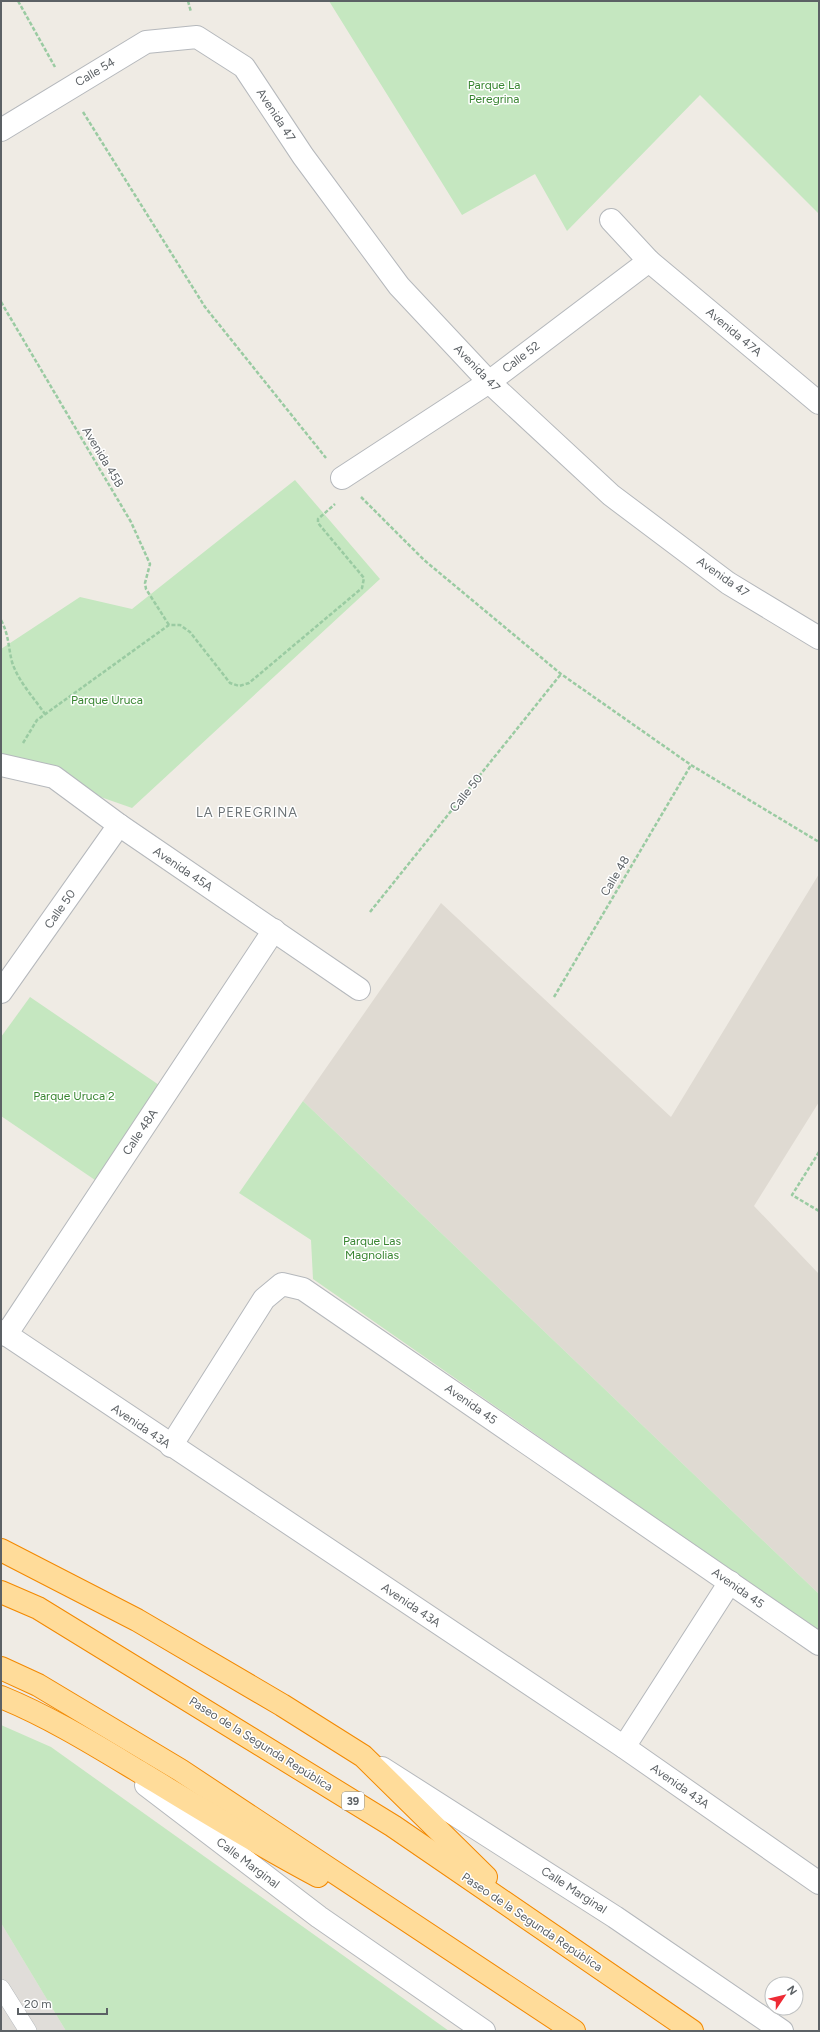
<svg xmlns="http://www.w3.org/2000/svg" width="820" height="2032" font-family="Figtree,sans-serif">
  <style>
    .industrial { fill: #e0ddd9 }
    .education { fill: #dfdad2 }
    .green { fill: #c5e7c0 }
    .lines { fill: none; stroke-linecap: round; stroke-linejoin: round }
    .service-casing { stroke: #b5b8bc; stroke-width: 18 }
    .minor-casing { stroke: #b5b8bc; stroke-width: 24 }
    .trunk-casing { stroke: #f38900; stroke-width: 24 }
    .path { stroke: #9acba2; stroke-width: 2.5; stroke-dasharray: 4 2; stroke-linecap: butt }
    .service { stroke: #fff; stroke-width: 17 }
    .minor { stroke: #fff; stroke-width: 22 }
    .trunk { stroke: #ffdc9a; stroke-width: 22 }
    .labels { text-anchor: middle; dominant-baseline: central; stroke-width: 3; stroke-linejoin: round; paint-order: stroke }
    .shield { fill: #fff; stroke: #8d9093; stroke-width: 1 }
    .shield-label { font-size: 11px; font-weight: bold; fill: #5c6165 }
    .street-label { font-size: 12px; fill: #5c6165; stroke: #fff }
    .park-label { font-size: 12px; fill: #398632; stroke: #fff }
    .neighbourhood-label { font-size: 13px; letter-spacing: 1px; fill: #6d7477; stroke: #fff }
  </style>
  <rect width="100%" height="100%" fill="#efebe4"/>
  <path class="industrial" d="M1,1923L66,2031H1Z"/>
  <path class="education" d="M819,874V1102L754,1206L819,1274V1594L303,1101L441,903L671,1117Z"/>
  <g class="green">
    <path d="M329,1H819V214L700,95L567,231L535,174L462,215Z"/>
    <path d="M295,480L380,579L132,808L1,762V649L80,597L132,609Z"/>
    <path d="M30,997L159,1085L95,1180L1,1116V1037Z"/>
    <path d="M303,1101L819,1594V1632L313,1279L311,1240L239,1193Z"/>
    <path d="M1,1725L51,1747L449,2031H66L1,1923Z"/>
  </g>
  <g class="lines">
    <g class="service-casing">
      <path id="service" d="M1,1988L28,2031"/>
    </g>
    <g class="minor-casing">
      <g id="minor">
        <path d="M1,130L146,42L197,37L244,67L303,156L399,286L489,382L611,495L728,583L819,638"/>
        <path d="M649,261L819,403"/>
        <path d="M342,478L489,382L649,261L611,220"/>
        <path d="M1,765L54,777L119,825L359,989"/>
        <path d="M1,992L119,825"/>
        <path d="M1,1331L624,1747L819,1883"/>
        <path d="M6,1335L274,930"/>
        <path d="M171,1446L264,1299L282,1284L303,1289L819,1644"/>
        <path d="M624,1747L730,1582"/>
        <path d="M382,1768L615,1917L782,2031"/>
        <path d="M146,1785L319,1917L484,2031"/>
      </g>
    </g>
    <g class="trunk-casing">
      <g id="trunk">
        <path d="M1,1550L137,1620L282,1705L363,1756L486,1877"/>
        <path d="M1,1592L38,1608L393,1826L692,2031"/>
        <path d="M1,1668L38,1685L180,1770L574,2031"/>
        <path d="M1,1697C50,1717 95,1745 140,1772C199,1808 257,1844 318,1876"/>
      </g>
    </g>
    <g class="path">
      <path d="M18,1L55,67"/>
      <path d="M188,1L191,12"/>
      <path d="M83,112L205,307L326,458"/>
      <path d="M1,302L131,522L150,564L145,583L146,589L169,625"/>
      <path d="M361,497L424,560L561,674L691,765L819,842"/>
      <path d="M1,620C9,635 8,646 12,662C18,681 34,698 45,714"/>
      <path d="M23,743L37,720L169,625H180L190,632L230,683L239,686L249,683L362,588L364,578L318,523V519L335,504"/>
      <path d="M370,912L561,674"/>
      <path d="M554,997L691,765"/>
      <path d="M819,1152L792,1195L819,1211"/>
    </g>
    <use href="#service" class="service"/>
    <use href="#minor" class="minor"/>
    <use href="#trunk" class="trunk"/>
  </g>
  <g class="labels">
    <rect class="shield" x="342" y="1792" width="22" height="18" rx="3"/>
    <g class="shield-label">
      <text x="353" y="1801">39</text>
    </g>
    <g class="street-label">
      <text transform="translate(95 72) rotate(-31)">Calle 54</text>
      <text transform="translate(276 115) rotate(57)">Avenida 47</text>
      <text transform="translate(734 332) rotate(40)">Avenida 47A</text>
      <text transform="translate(521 357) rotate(-37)">Calle 52</text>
      <text transform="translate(477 368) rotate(46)">Avenida 47</text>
      <text transform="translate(103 457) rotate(59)">Avenida 45B</text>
      <text transform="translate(723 577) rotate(35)">Avenida 47</text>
      <text transform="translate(466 793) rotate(-51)">Calle 50</text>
      <text transform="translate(183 869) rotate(34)">Avenida 45A</text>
      <text transform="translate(615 876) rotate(-59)">Calle 48</text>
      <text transform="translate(60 909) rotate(-55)">Calle 50</text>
      <text transform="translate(140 1132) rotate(-56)">Calle 48A</text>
      <text transform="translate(471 1404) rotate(35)">Avenida 45</text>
      <text transform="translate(141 1426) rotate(34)">Avenida 43A</text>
      <text transform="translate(738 1588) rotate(35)">Avenida 45</text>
      <text transform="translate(411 1605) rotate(34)">Avenida 43A</text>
      <text transform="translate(261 1744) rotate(32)">Paseo de la Segunda República</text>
      <text transform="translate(680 1786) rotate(35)">Avenida 43A</text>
      <text transform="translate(248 1863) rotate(37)">Calle Marginal</text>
      <text transform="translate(574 1890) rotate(33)">Calle Marginal</text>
      <text transform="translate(532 1922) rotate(34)">Paseo de la Segunda República</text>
    </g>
    <g class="park-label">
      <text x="494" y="85">Parque La<tspan x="494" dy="14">Peregrina</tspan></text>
      <text x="107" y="700">Parque Uruca</text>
      <text x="74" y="1096">Parque Uruca 2</text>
      <text x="372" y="1241">Parque Las<tspan x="372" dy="14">Magnolias</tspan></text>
    </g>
    <g class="neighbourhood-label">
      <text x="247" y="812">LA PEREGRINA</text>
    </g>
  </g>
  <rect width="820" height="2032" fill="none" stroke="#5c6165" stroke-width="4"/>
  <g transform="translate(784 1996) rotate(55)"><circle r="19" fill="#ffffff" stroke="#bec0c1"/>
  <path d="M0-3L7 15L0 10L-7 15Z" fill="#ee2b35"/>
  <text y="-6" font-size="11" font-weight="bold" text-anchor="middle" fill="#5c6165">N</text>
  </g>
  <path d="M18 2008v6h89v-6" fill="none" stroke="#5c6165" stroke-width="2"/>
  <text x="24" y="2008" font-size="12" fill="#5c6165" stroke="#ffffff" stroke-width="3" paint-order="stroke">20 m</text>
</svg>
